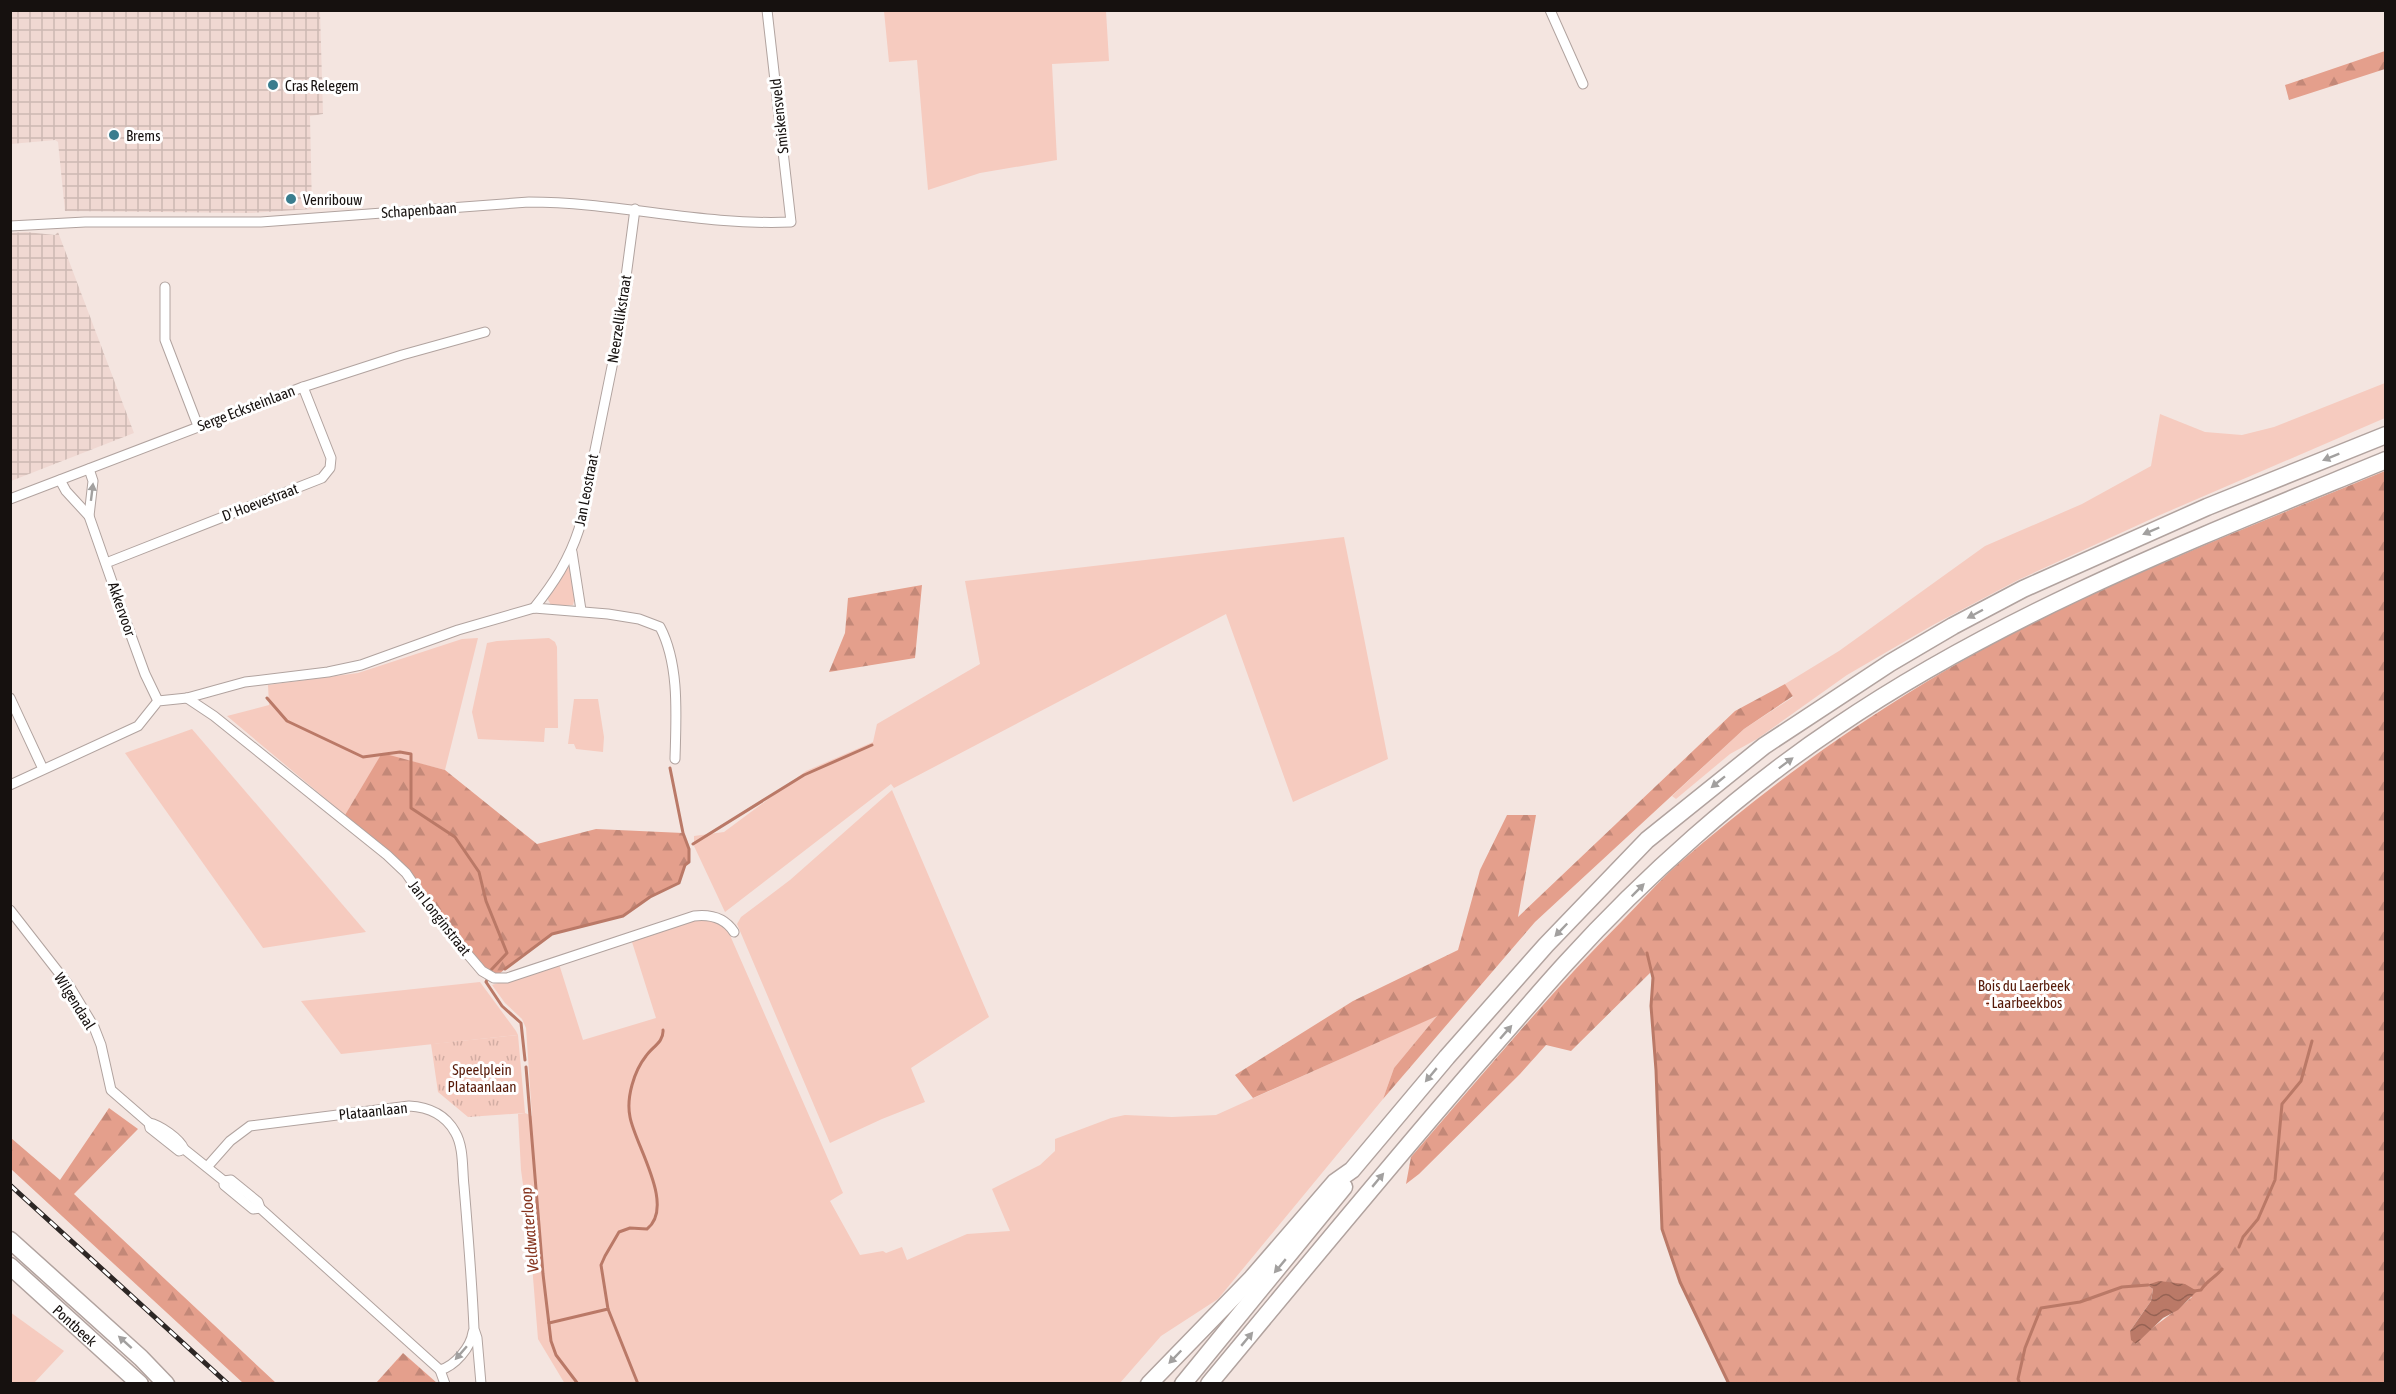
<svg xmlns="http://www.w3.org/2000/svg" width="2396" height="1394" font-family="'Asap Condensed',sans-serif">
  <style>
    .industrial { fill: url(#industrial-grid) }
    .grass { fill: #f6cbbf }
    .forest { fill: url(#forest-firs); fill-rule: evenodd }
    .park { fill: url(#park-tufts) }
    .water { fill: url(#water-waves) }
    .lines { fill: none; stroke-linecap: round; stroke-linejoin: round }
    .stream { stroke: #ba7967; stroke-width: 3 }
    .street-casing { stroke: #b1a39f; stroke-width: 11 }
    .highway-casing { stroke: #b1a39f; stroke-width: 19 }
    .street { stroke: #fff; stroke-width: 9 }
    .highway { stroke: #fff; stroke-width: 16 }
    .rail-casing { stroke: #2d2725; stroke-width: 5 }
    .rail { stroke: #fff; stroke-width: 3; stroke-dasharray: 9; stroke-linecap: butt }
    .oneway { fill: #a2a09f }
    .poi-dot { fill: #3a7d8e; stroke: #fff; stroke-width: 2 }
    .labels { text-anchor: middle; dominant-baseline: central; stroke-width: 6; stroke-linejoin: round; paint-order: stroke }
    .poi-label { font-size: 15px; fill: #16110f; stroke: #fff; text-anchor: start }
    .street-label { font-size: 15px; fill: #16110f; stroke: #fff }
    .park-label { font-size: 15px; fill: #561a08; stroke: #fff }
    .water-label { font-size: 16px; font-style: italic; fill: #86351f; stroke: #fff }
  </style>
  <defs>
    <pattern id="industrial-grid" width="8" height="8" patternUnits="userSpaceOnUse" patternTransform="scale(1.5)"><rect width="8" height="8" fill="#f0d8d2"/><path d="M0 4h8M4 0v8" fill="none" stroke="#cdb8b3"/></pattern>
    <pattern id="forest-firs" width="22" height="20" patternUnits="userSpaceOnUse" patternTransform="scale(1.5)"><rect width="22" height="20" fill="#e49f8c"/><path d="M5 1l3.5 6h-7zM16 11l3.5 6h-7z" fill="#c38878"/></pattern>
    <pattern id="park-tufts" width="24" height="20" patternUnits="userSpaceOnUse" patternTransform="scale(1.5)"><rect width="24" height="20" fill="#f6cbbf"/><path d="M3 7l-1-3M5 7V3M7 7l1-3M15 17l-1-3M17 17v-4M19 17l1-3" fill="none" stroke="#d2ada3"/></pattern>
    <pattern id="water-waves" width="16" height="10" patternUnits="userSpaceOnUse" patternTransform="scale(1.5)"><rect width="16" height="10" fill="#ba7967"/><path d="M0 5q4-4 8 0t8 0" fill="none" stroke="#966253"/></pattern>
  </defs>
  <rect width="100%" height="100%" fill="#f4e5e0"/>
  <g class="industrial">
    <path d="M11,10L320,11L323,114L310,116L312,209L251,213L65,211L58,142L55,140L11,144Z"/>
    <path d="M26,232L55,235L58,232L134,433L11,481V233Z"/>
  </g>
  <g class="grass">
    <path d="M884,11H1106L1109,61L1052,64L1057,160L980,173L928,190L917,60L889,62Z"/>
    <path d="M2385,383V418L2160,515L2018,580L1933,625L1847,675L1757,739L1730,754L1676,799L1672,796L1744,729L1793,697L1785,684L1839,651L1985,546L2082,504L2151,466L2160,414L2205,432L2242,435L2274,427Z"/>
    <path d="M1344,537L1388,759L1293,802L1226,614L894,788L891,784L725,912L694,846V836L724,832L806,771L873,742L877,724L980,664L965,581Z"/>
    <path d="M568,567H570L575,597L573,605H551L547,598Z"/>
    <path d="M478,638L445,770L382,754L345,815L227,716L269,705L268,685L358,673L462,639Z"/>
    <path d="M549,638L555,642L557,647L558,728H545L544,742L478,739L472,712L487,643L497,641Z"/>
    <path d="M574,699H598L604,737L603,752L576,749L574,744H568Z"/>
    <path d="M192,729L366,932L263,948L125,753Z"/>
    <path d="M892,790L989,1017L911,1068L925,1102L882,1119L830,1143L737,924L741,917L790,880Z"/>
    <path d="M694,920C708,920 720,920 729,933L843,1193L830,1201L860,1255L883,1251L886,1253L902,1247L907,1260L967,1234L1010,1231L992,1189L1040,1165L1055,1151V1139L1111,1118L1125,1115L1172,1117L1216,1115L1438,1015L1394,1068L1383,1099L1218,1299L1161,1336L1120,1383L565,1384L538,1339L529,1228L521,1170L518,1114L525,1113L532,1116L526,1028L522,1019L505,1003L492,985L559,964L583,1040L656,1018L632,942Z"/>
    <path d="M480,982L516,1031L518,1035L341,1054L301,1001Z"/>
    <path d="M10,1312L64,1351L34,1383H11Z"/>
  </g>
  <g class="forest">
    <path d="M2385,51V69L2289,100L2285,85Z"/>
    <path d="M2385,471V1383H1729L1680,1282L1662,1229L1656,1070L1651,1006L1652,971L1571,1051L1546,1045L1520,1074L1419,1174L1406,1184L1411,1157C1480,1078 1547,996 1622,921C1640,903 1658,882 1677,865C1768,786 1864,716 1969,657C2101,583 2245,529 2385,471ZM2147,1285L2192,1297C2174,1314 2153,1324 2136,1344L2130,1331L2151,1301L2153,1289Z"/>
    <path d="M922,585L915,658L829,672L845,633L848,598Z"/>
    <path d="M1785,684L1793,696L1744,729L1535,922L1383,1099L1394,1068L1437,1016L1253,1098L1235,1075L1353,1001L1458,950L1480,870L1507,815H1536L1518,917L1735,711Z"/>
    <path d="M382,753L445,770L537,844L596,829L683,833L689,849V862L685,865L679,883L650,897L623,916L552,934L519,957L498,975H491L440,916L409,872L345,815Z"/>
    <path d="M109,1108L138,1129L74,1194L276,1383H243L11,1169V1138L60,1180Z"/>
    <path d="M403,1353L437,1383H376Z"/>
  </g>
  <path class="park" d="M518,1035L525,1113L468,1117L438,1092L431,1044Z"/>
  <path class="water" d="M2159,1281L2185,1284L2197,1291L2178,1310L2163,1318L2136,1344L2131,1340L2130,1331L2151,1301L2153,1289L2147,1285Z"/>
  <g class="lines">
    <g class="stream">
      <path d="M267,698L287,721L363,757L400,752L411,754V808L455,837L479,872L486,901L507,953L491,970"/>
      <path d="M693,844L804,775L872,745"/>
      <path d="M1647,953L1653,978L1651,1006L1656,1070L1662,1229L1680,1282L1729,1384"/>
      <path d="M505,969L552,934L623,916L650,897L679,883L685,865L689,862V849L683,833L670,768"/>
      <path d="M487,980L486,982L502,1006L521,1023L525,1060"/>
      <path d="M526,1067L543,1274L551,1341L556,1355L578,1384"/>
      <path d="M2239,1247L2243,1237L2258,1219L2275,1180L2282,1104L2301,1081L2312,1041"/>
      <path d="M2194,1291L2201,1290C2207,1280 2215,1278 2222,1269"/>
      <path d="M608,1309L638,1384"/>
      <path d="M549,1323L608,1309L601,1265L605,1256L619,1232L630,1228L647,1229C676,1206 635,1145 630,1117C626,1098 634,1071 646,1056C652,1047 664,1042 663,1030"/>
      <path d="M2020,1384L2018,1379L2025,1348L2041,1308L2080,1302L2122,1287L2148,1285"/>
    </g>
    <g class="street-casing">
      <g id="street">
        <path d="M1550,10L1583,84"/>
        <path d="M10,226L85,222H261L529,202C617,202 703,226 791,222L767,10"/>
        <path d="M165,287V340L198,426"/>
        <path d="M89,469L93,481L89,516"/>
        <path d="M60,480L66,491L89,516L125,619L145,674L158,701"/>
        <path d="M10,499L303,387L402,355L485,332"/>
        <path d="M572,552L581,610"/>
        <path d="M106,563L322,478L330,468L331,458L303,387"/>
        <path d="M534,608C554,583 569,560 579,529L618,337L635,209"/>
        <path d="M10,698L43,769"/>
        <path d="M187,698L214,716L387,855L406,873L436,917L482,971L494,978H507L694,916C711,914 725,918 734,932"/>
        <path d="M10,785L138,726L158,701L187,698L245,682L328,672L361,665L458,630L534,608L608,614L639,619L660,627C680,665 676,718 675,759"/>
        <path d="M10,910L70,987L94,1027L101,1045L111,1090L149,1123L150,1128L179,1151L184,1149"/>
        <path d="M149,1123C160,1125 180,1139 184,1149L224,1181V1185L253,1209L260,1208"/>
        <path d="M207,1167L230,1141L250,1126L409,1106C428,1107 445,1114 455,1132C464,1147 462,1169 464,1186C468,1234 472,1281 474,1329L477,1338L481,1384"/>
        <path d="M224,1181L231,1180L258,1202L260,1208L440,1370L445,1384"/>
        <path d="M440,1370C455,1366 471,1347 473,1332"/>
      </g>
    </g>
    <g class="highway-casing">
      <g id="highway">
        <path d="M10,1240L141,1358L166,1384"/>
        <path id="s1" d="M10,1266L140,1384"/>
        <path d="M1149,1384L1252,1278L1335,1182L1352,1170L1447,1057L1546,945L1647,840L1764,746L1890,663L1953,626L2023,589L2207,507L2386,435"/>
        <path d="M1183,1384L1344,1187"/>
        <path d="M1209,1384C1297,1278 1385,1171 1475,1067C1505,1033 1535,997 1566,963C1644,877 1739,792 1836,727C2005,612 2197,538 2386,460"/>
      </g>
    </g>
    <use href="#street" class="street"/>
    <use href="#highway" class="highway"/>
    <g class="rail-casing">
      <path id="rail" d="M10,1185L228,1384"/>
    </g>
    <use href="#rail" class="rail"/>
  </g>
  <defs><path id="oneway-solid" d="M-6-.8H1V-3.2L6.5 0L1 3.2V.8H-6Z" transform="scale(1.5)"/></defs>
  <g class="oneway">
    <use href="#oneway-solid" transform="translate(2331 457) rotate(158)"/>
    <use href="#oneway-solid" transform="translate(92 492) rotate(-83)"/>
    <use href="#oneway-solid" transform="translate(2151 531) rotate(157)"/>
    <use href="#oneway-solid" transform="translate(1975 614) rotate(152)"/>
    <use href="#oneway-solid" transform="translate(1786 763) rotate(-37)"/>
    <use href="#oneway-solid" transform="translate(1718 782) rotate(141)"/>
    <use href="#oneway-solid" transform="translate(1638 890) rotate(-45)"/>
    <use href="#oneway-solid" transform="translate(1561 930) rotate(134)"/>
    <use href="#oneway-solid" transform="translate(1506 1032) rotate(-49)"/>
    <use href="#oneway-solid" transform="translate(1431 1075) rotate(130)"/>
    <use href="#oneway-solid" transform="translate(1378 1180) rotate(-50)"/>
    <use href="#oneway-solid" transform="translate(1280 1266) rotate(130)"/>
    <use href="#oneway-solid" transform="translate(1247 1339) rotate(-50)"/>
    <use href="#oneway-solid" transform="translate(125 1342) rotate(-138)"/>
    <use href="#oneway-solid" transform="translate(461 1353) rotate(131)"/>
    <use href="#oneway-solid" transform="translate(1175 1357) rotate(134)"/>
  </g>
  <g class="poi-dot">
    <circle cx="273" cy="85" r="6"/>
    <circle cx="114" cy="135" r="6"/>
    <circle cx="291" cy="199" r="6"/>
  </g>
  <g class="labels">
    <g class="poi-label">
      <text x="285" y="85">Cras Relegem</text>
      <text x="126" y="135">Brems</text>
      <text x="303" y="199">Venribouw</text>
    </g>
    <g class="street-label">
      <text transform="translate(779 116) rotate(-96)">Smiskensveld</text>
      <text transform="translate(419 210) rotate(-4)">Schapenbaan</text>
      <text transform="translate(619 319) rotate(-81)">Neerzellikstraat</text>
      <text transform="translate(246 408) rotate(-21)">Serge Ecksteinlaan</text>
      <text transform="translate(586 490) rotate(-79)">Jan Leostraat</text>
      <text transform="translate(260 502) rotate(-21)">D' Hoevestraat</text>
      <text transform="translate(122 609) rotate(71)">Akkervoor</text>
      <text transform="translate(440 918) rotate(52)">Jan Longinstraat</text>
      <text transform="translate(75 1001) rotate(58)">Wilgendaal</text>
      <text transform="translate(373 1111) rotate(-6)">Plataanlaan</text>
      <text stroke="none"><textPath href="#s1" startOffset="88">Pontbeek</textPath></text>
    </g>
    <g class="park-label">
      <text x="2024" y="985">Bois du Laerbeek<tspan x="2024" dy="17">- Laarbeekbos</tspan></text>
      <text x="482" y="1069">Speelplein<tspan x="482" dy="17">Plataanlaan</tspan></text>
    </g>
    <g class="water-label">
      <text transform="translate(529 1230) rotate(-95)">Veldwaterloop</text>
    </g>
  </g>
  <rect width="2396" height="1394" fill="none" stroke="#16110f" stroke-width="24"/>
</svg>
